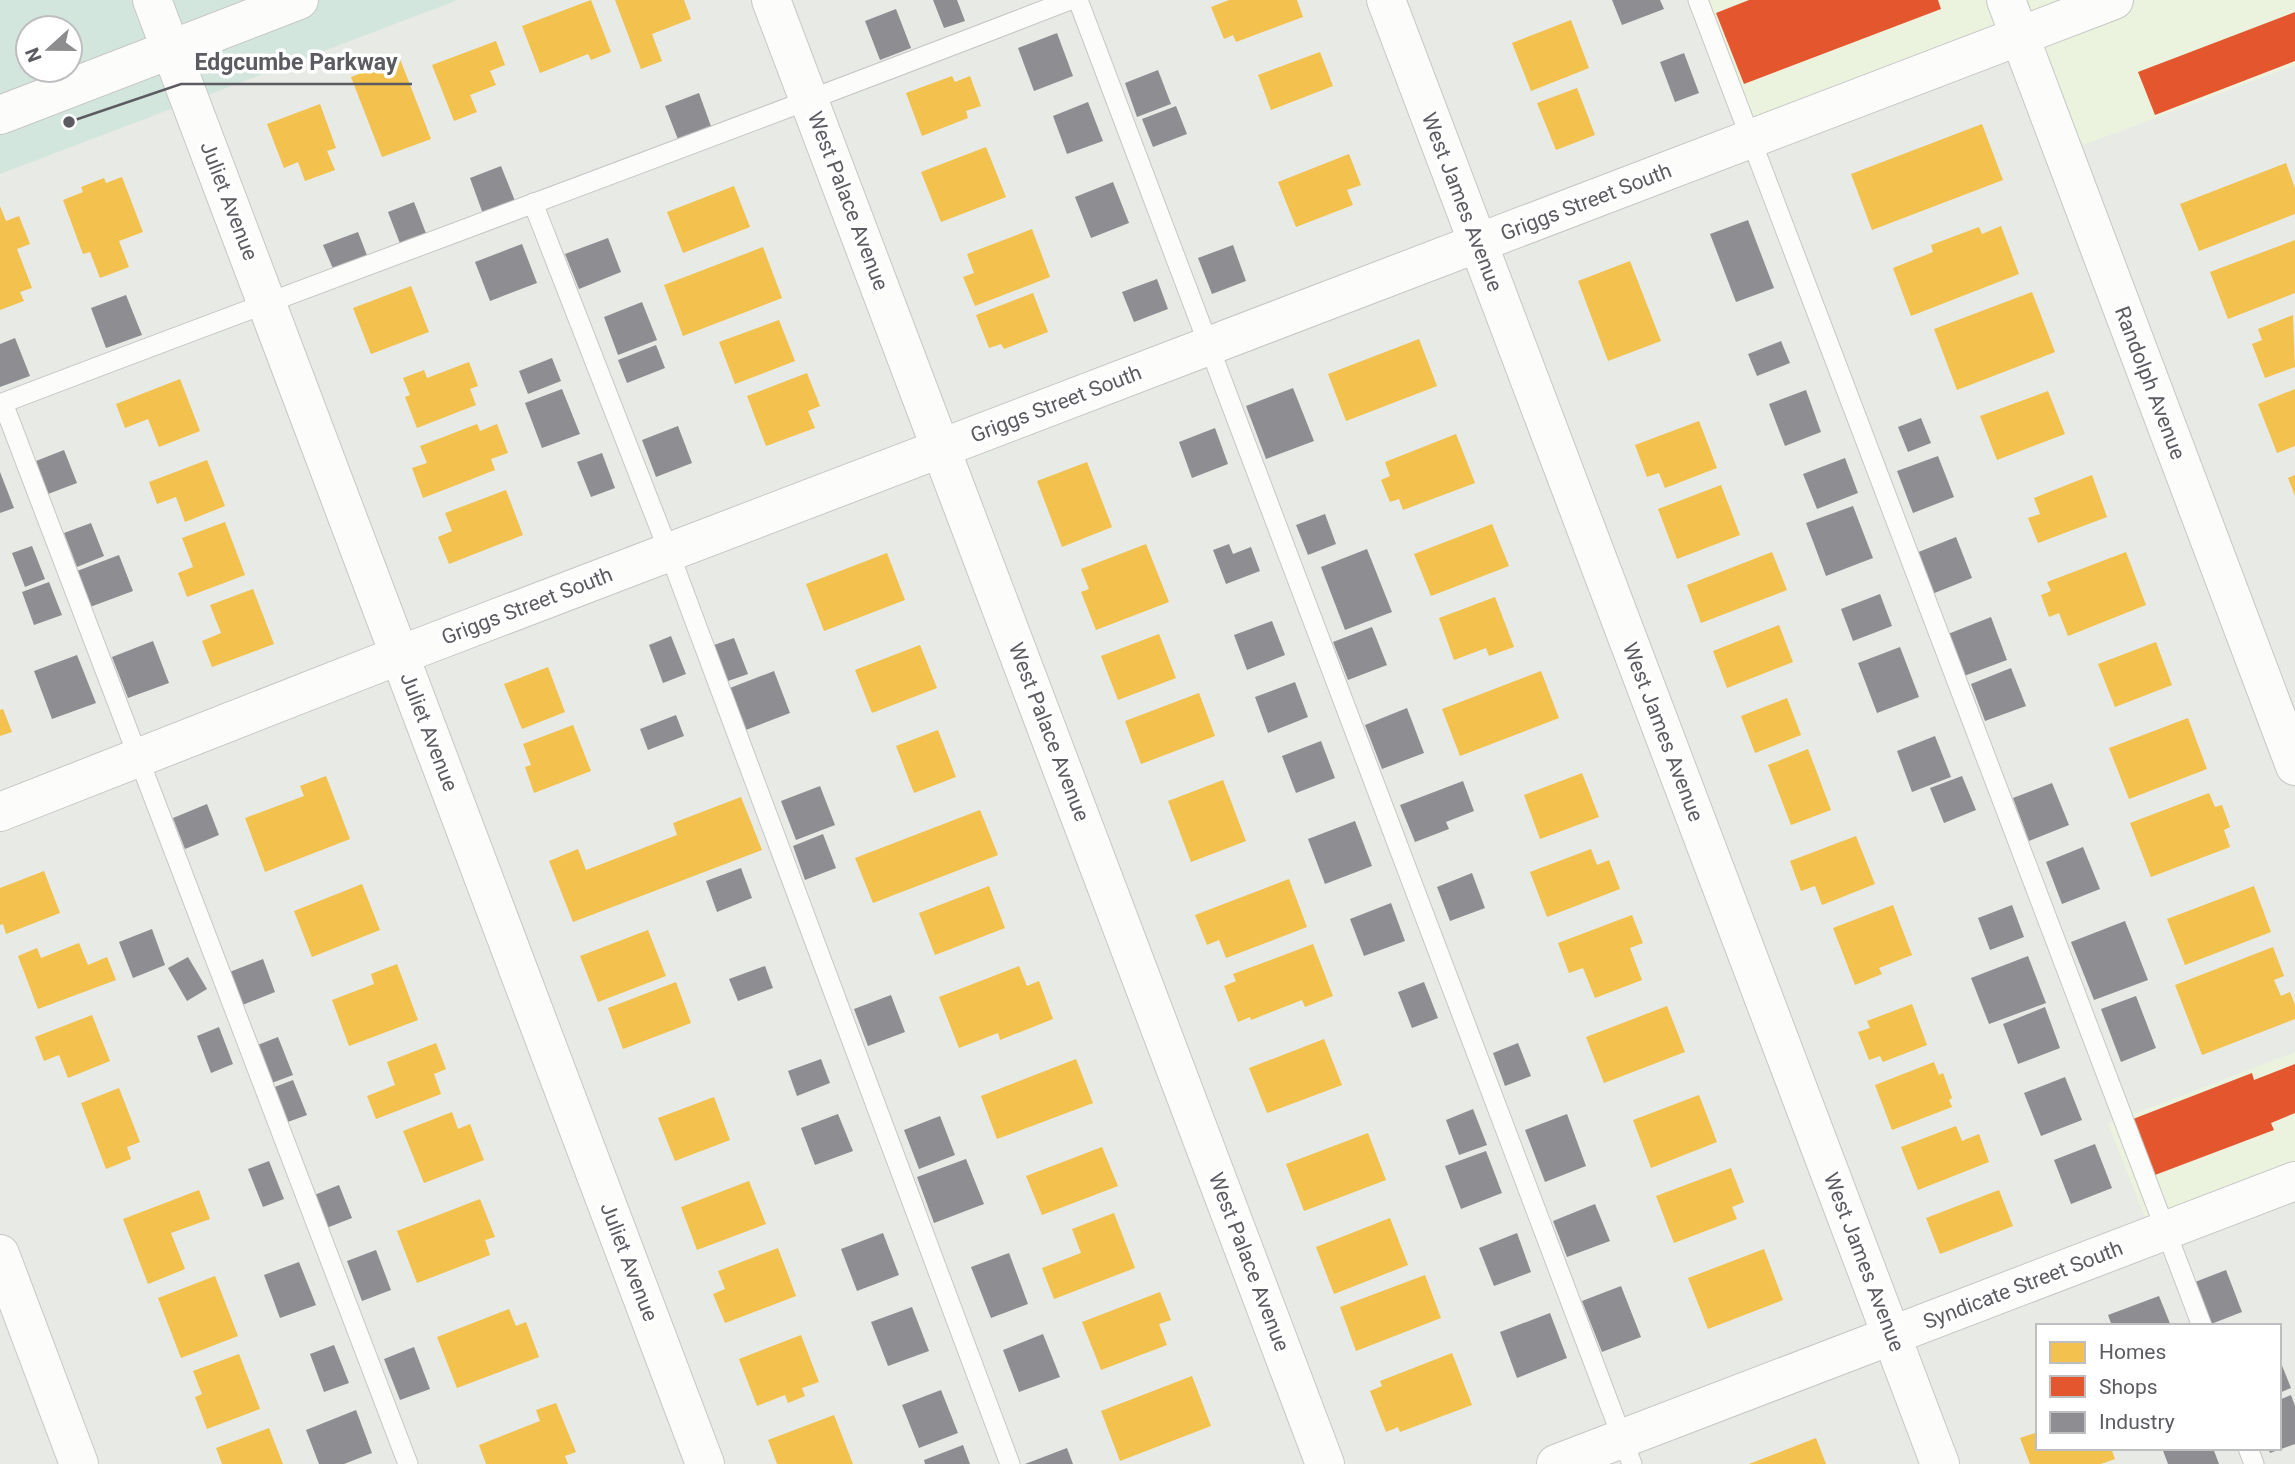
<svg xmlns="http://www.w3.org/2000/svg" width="2295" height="1464" font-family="Roboto,sans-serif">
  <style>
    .commercial { fill: #ebf3df }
    .green { fill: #d3e6dd; fill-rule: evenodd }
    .homes { fill: #f2c14e }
    .shops { fill: #e4572e }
    .industry { fill: #8d8d92 }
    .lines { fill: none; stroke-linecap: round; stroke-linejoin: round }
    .lane-casing { stroke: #c7c7c7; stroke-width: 21 }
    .street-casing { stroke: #c7c7c7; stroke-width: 40 }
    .secondary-casing { stroke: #c6c7c6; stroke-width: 40 }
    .lane { stroke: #fcfcfb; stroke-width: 19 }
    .street { stroke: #fcfcfb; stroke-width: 38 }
    .secondary { stroke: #fcfcfb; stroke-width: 38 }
    .labels { text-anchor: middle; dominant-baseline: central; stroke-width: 7; stroke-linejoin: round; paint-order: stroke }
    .street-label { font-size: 21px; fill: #5c5b62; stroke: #fff }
    .leader { fill: none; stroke: #5c5b62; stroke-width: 2.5 }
    .callout-dot { fill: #5c5b62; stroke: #fff; stroke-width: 2.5 }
    .callout-label { font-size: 23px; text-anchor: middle; font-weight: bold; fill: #5c5b62; stroke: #fff; stroke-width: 7; stroke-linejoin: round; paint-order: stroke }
  </style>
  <rect width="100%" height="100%" fill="#e8eae5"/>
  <g class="commercial">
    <path d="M1694,0H2295V65L2065,152L2022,35L1748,140Z"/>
    <path d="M2295,1052V1183L2152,1235L2108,1124Z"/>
  </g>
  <path class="green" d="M0,0H458L0,174ZM28,28H70V70H28Z"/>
  <g class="homes">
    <path d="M591,0L611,52L591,60L588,54L540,73L522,26Z"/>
    <path d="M615,0H684L691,19L652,34L662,61L641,69Z"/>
    <path d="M1229,0H1297L1303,17L1236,42L1233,35L1224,39L1211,7Z"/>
    <path d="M1571,20L1589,68L1531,91L1512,43Z"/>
    <path d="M496,41L505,65L490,71L496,85L470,95L477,112L454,121L432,65Z"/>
    <path d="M1320,52L1333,86L1271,110L1258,75Z"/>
    <path d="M400,59L431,139L382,157L351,77Z"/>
    <path d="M952,76L955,82L970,76L981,106L966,111L968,118L922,136L906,93Z"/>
    <path d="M1577,88L1595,135L1556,150L1537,103Z"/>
    <path d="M320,104L336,148L327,151L335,170L305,181L298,162L284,168L267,124Z"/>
    <path d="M1982,124L2003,180L1872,230L1851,174Z"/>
    <path d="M986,147L1006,197L941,222L921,172Z"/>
    <path d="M1349,154L1361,185L1347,190L1353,205L1296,227L1278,182Z"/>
    <path d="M2286,163L2295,188V214L2199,251L2180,204Z"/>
    <path d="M122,177L143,232L119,241L129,267L100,278L90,252L83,254L63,200L83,192L81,187L104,178L106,183Z"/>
    <path d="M734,186L750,227L683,253L667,212Z"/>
    <path d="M0,206L6,221L19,216L30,244L17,249L32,288L20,292L24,301L0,310Z"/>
    <path d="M2001,226L2019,274L1911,316L1893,268L1933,252L1931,245L1979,227L1982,234Z"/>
    <path d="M1032,229L1050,277L975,306L963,277L974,273L967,254Z"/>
    <path d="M2295,240V293L2228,319L2210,272Z"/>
    <path d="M763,247L782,298L683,336L664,285Z"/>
    <path d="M1630,261L1661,341L1608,361L1578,281Z"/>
    <path d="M411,286L429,332L371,354L353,308Z"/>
    <path d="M2032,292L2055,352L1957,390L1934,329Z"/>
    <path d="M1033,293L1048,332L1004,349L1001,344L989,348L976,315Z"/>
    <path d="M2293,315L2295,367L2265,378L2252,344L2262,340L2258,329Z"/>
    <path d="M779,320L795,361L735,384L719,342Z"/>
    <path d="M1419,339L1437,386L1346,421L1328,374Z"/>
    <path d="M469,362L478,386L470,389L476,405L417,428L405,397L410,395L403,378L424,370L427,378Z"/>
    <path d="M807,373L820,406L808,411L815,428L766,446L747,396Z"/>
    <path d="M180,379L200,431L159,447L148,419L125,428L116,404Z"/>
    <path d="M2295,389V446L2277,453L2258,404Z"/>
    <path d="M2048,391L2065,434L1997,460L1980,416Z"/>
    <path d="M1699,421L1717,468L1665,488L1659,473L1647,477L1635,445Z"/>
    <path d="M477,424L480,431L497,424L508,453L491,459L495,470L423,498L412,468L427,463L420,446Z"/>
    <path d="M1456,434L1475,483L1403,510L1399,499L1390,502L1381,480L1390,476L1385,462Z"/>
    <path d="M207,460L225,506L185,522L176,497L157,504L149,482Z"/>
    <path d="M1087,462L1112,527L1062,547L1037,481Z"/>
    <path d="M2092,475L2107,517L2038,543L2028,518L2040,514L2034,498Z"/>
    <path d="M2295,475V496L2288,478Z"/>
    <path d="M1721,485L1740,535L1677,559L1658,509Z"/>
    <path d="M506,490L523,535L449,564L438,537L452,531L445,513Z"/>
    <path d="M225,522L245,575L187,597L178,573L193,567L182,538Z"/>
    <path d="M1492,524L1509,566L1431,596L1414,554Z"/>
    <path d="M1146,544L1169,602L1096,630L1081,592L1089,589L1081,569Z"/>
    <path d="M1772,552L1787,590L1701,623L1687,585Z"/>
    <path d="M2126,552L2146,605L2068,636L2059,613L2049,617L2041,595L2051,591L2047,582Z"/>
    <path d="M887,553L905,600L824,631L806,584Z"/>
    <path d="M253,589L274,644L212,667L202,641L221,633L210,605Z"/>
    <path d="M1495,597L1514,647L1489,656L1486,648L1454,660L1439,618Z"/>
    <path d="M1779,625L1793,662L1727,688L1713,651Z"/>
    <path d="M1159,634L1176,678L1118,700L1101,656Z"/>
    <path d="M2156,642L2172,685L2115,707L2098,664Z"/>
    <path d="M920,645L937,688L872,713L855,670Z"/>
    <path d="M548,667L565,712L522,729L504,684Z"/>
    <path d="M1541,671L1559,718L1460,756L1442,709Z"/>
    <path d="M1199,693L1215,736L1141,764L1125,721Z"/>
    <path d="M1787,698L1801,735L1755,753L1741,716Z"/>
    <path d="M3,709L12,732L0,736V710Z"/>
    <path d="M2188,718L2207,769L2129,799L2109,748Z"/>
    <path d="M573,725L591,771L534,793L525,767L531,765L523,744Z"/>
    <path d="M938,730L956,777L914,793L896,746Z"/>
    <path d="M1808,749L1831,810L1791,825L1768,765Z"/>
    <path d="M1582,773L1599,817L1540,839L1524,795Z"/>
    <path d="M326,776L350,839L265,872L245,818L304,796L300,786Z"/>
    <path d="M1223,780L1246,841L1191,862L1168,801Z"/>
    <path d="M2209,793L2215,807L2222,805L2230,827L2224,830L2230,847L2151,877L2130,823Z"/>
    <path d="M741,797L762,850L573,922L549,861L578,849L586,870L677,835L673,823Z"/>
    <path d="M980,810L998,855L873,903L855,858Z"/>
    <path d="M1856,836L1875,884L1822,905L1815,886L1801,891L1790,861Z"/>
    <path d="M1591,849L1597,865L1609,860L1620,889L1547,917L1530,872Z"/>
    <path d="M44,871L60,913L6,934L3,924L0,925V888Z"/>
    <path d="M1289,879L1307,927L1226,958L1219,940L1207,945L1195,915Z"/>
    <path d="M362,884L380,930L312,957L294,911Z"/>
    <path d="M989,886L1005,928L935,955L919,913Z"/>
    <path d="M2254,886L2271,932L2185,965L2167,919Z"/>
    <path d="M1893,905L1912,955L1879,968L1882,974L1855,985L1833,928Z"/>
    <path d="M1632,915L1643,943L1630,948L1642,980L1595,998L1583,968L1569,973L1558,943Z"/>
    <path d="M648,930L666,976L598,1002L580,956Z"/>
    <path d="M79,943L88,965L107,957L116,980L38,1009L18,956L37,948L41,958Z"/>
    <path d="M1313,944L1333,996L1305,1007L1302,1000L1251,1020L1250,1017L1238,1022L1224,986L1236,981L1233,974Z"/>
    <path d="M2273,947L2284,976L2274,980L2281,996L2290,992L2295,1005V1019L2202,1055L2175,985Z"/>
    <path d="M397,964L418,1020L349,1046L332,1000L374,984L371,974Z"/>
    <path d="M1019,966L1027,986L1039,981L1053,1019L1000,1040L998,1033L959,1048L939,997Z"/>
    <path d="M676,982L691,1023L623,1049L608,1008Z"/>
    <path d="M1912,1004L1927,1045L1883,1062L1880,1056L1869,1060L1858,1032L1870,1028L1867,1021Z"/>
    <path d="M1667,1006L1685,1052L1604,1083L1586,1037Z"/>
    <path d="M92,1015L110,1061L68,1078L59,1055L44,1061L35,1037Z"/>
    <path d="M1324,1039L1342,1085L1267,1113L1249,1068Z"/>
    <path d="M436,1043L446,1069L434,1074L441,1094L376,1119L367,1096L395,1085L387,1062Z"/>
    <path d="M1076,1059L1093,1103L997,1139L981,1096Z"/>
    <path d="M1934,1062L1939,1075L1943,1073L1952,1098L1949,1100L1952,1107L1892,1130L1875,1085Z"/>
    <path d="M119,1088L140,1142L127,1147L131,1159L106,1169L81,1103Z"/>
    <path d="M1699,1095L1717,1142L1651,1168L1633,1120Z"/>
    <path d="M714,1097L730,1140L675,1161L658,1118Z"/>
    <path d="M452,1112L458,1129L470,1124L484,1160L424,1183L403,1131Z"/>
    <path d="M1956,1126L1962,1141L1979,1134L1989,1162L1918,1190L1901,1147Z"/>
    <path d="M1368,1133L1386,1180L1304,1211L1286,1164Z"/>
    <path d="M1102,1147L1118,1186L1042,1215L1026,1176Z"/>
    <path d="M1731,1168L1744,1202L1732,1207L1737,1219L1674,1243L1656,1196Z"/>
    <path d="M749,1181L766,1224L697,1250L681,1207Z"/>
    <path d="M199,1190L210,1219L171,1233L185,1269L148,1284L123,1219Z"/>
    <path d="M1999,1190L2013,1226L1940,1254L1926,1218Z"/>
    <path d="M480,1199L495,1237L485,1240L490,1255L417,1283L397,1231Z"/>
    <path d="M1114,1213L1135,1268L1054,1299L1042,1268L1081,1253L1072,1229Z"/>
    <path d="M1390,1218L1408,1265L1334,1294L1316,1247Z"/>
    <path d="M778,1248L796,1296L725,1323L713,1294L725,1289L718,1271Z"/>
    <path d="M1764,1249L1783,1300L1708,1329L1688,1278Z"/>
    <path d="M1425,1275L1441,1318L1356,1351L1340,1307Z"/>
    <path d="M215,1276L238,1336L181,1358L158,1298Z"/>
    <path d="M1160,1292L1171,1320L1159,1324L1167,1345L1101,1370L1082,1322Z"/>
    <path d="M509,1309L516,1326L526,1322L539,1357L457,1388L437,1337Z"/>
    <path d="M801,1335L819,1382L802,1388L805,1396L788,1403L785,1395L757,1406L739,1359Z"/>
    <path d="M1452,1353L1472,1405L1400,1432L1398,1427L1386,1432L1370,1391L1382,1386L1380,1381Z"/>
    <path d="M239,1354L260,1409L207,1429L195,1397L202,1394L193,1371Z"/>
    <path d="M1192,1376L1211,1426L1120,1461L1101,1411Z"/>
    <path d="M556,1403L576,1452L565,1456L568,1464H486L479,1445L540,1421L536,1410Z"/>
    <path d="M834,1415L853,1464H777L768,1440Z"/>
    <path d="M269,1428L283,1464H222L216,1448Z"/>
    <path d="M2038,1432V1448H2111L2115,1459L2101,1464H2030L2020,1438Z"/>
    <path d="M1816,1438L1826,1464H1749Z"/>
  </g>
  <g class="shops">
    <path d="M1749,0H1938L1941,9L1744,84L1716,13Z"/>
    <path d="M2295,12V61L2155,115L2138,72Z"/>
    <path d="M2295,1064V1113L2271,1123L2274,1130L2155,1175L2133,1119L2252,1073L2254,1080Z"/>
  </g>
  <g class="industry">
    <path d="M933,0H957L965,21L944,28Z"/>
    <path d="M1612,0H1660L1664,9L1622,25Z"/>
    <path d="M896,9L911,48L880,60L865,21Z"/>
    <path d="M1057,33L1073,76L1034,91L1018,48Z"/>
    <path d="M1684,53L1699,93L1675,102L1660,62Z"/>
    <path d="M1158,70L1171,104L1137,117L1125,83Z"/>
    <path d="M699,93L712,129L679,142L665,106Z"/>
    <path d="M1088,102L1103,141L1067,154L1053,116Z"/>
    <path d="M1176,106L1187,134L1153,147L1142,119Z"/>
    <path d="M501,166L515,201L483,214L470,178Z"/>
    <path d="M1113,182L1129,223L1091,238L1075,197Z"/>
    <path d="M414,202L427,236L401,246L388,212Z"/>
    <path d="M1748,220L1774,288L1736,302L1710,234Z"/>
    <path d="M358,232L368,258L334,271L323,245Z"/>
    <path d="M608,238L621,272L579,289L565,254Z"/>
    <path d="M522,244L537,283L490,301L475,262Z"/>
    <path d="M1233,245L1246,281L1212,294L1198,258Z"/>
    <path d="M1157,279L1168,309L1134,322L1122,292Z"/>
    <path d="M126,295L142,335L106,348L91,308Z"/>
    <path d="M642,302L657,340L618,355L604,317Z"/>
    <path d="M15,338L30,376L0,387V344Z"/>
    <path d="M1781,341L1790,363L1757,376L1748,354Z"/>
    <path d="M656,345L665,368L627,383L618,360Z"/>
    <path d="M552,358L561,381L528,394L519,371Z"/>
    <path d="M1293,388L1314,441L1266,459L1246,406Z"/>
    <path d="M562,389L580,434L542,448L525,403Z"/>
    <path d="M1806,390L1821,432L1785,446L1769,404Z"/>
    <path d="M1921,418L1931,443L1908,452L1898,427Z"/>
    <path d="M678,426L692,463L656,477L642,440Z"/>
    <path d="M1215,428L1228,464L1192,478L1179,442Z"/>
    <path d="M64,450L77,483L48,494L36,461Z"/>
    <path d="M602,453L615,488L591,497L577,462Z"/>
    <path d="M1938,456L1954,497L1913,513L1897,471Z"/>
    <path d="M1845,458L1858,493L1817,509L1803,474Z"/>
    <path d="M0,472L14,508L0,513Z"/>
    <path d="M1853,506L1873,558L1826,576L1806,523Z"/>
    <path d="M1325,514L1336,544L1308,555L1296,525Z"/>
    <path d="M91,523L104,556L77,567L64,533Z"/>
    <path d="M1956,537L1972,578L1932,594L1916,553Z"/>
    <path d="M1229,544L1233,554L1251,547L1260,571L1226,584L1213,550Z"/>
    <path d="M32,546L45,579L25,587L12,553Z"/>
    <path d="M1367,549L1392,612L1345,630L1321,567Z"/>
    <path d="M119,555L133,591L90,607L77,571Z"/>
    <path d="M49,582L62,615L34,625L22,592Z"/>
    <path d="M1880,594L1892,626L1853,641L1841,609Z"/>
    <path d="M1991,617L2007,660L1964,676L1948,634Z"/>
    <path d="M1272,621L1285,655L1247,670L1234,635Z"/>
    <path d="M1372,627L1387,665L1348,680L1333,642Z"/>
    <path d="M671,636L686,674L663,683L649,645Z"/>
    <path d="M734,638L748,674L728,681L714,645Z"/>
    <path d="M153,641L169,683L128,698L112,657Z"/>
    <path d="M1900,647L1919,697L1877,713L1858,663Z"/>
    <path d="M77,655L96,703L52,719L34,671Z"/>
    <path d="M2011,668L2026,706L1985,721L1971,684Z"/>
    <path d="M774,671L790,713L746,730L730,688Z"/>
    <path d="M1295,682L1308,717L1268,733L1255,697Z"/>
    <path d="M1407,708L1424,753L1382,769L1365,725Z"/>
    <path d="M676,715L684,736L648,750L640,729Z"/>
    <path d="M1935,736L1951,777L1912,792L1897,751Z"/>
    <path d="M1321,741L1335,778L1296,793L1282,756Z"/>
    <path d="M1962,776L1976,810L1944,823L1930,788Z"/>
    <path d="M1463,781L1474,811L1446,822L1449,829L1415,842L1400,805Z"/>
    <path d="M2052,783L2069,825L2029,841L2013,798Z"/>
    <path d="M820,786L835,825L796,840L781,801Z"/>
    <path d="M207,804L219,835L185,849L173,818Z"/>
    <path d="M1355,821L1372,866L1325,884L1308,839Z"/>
    <path d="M823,834L836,868L805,880L793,846Z"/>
    <path d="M2083,847L2100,889L2062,904L2046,862Z"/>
    <path d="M741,868L752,898L717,912L706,881Z"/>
    <path d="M1472,873L1485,908L1450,921L1437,887Z"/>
    <path d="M1391,903L1405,941L1364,956L1350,919Z"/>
    <path d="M2012,905L2024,937L1990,950L1978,918Z"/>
    <path d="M2125,921L2148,980L2094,1000L2071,942Z"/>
    <path d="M152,929L165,965L133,978L119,942Z"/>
    <path d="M2028,956L2046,1003L1989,1024L1971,978Z"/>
    <path d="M188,957L207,989L187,1001L168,968Z"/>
    <path d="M263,959L275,992L240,1006L227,973Z"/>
    <path d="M765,966L773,988L738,1001L729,979Z"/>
    <path d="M1424,982L1438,1018L1412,1028L1398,992Z"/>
    <path d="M891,995L905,1032L868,1046L854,1009Z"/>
    <path d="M2136,996L2156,1048L2121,1062L2101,1009Z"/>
    <path d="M2045,1007L2060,1048L2018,1064L2003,1024Z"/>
    <path d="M219,1027L233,1064L211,1073L197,1036Z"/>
    <path d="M278,1037L293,1075L269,1084L255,1046Z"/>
    <path d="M1518,1043L1531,1076L1505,1086L1493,1053Z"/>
    <path d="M821,1059L830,1083L797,1096L788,1071Z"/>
    <path d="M2065,1077L2082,1120L2041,1136L2024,1093Z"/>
    <path d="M293,1080L307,1115L285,1123L272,1088Z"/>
    <path d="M1473,1109L1487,1145L1459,1155L1446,1120Z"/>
    <path d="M838,1114L853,1151L815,1165L801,1128Z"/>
    <path d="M1567,1114L1586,1166L1545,1182L1525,1130Z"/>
    <path d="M940,1116L955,1155L919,1169L904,1130Z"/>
    <path d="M2095,1144L2112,1188L2071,1204L2054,1160Z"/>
    <path d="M1486,1151L1502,1193L1461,1209L1445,1166Z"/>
    <path d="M966,1159L984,1204L934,1223L917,1177Z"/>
    <path d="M269,1161L284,1199L263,1207L248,1169Z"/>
    <path d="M339,1185L352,1218L324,1229L312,1196Z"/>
    <path d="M1595,1204L1610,1241L1567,1257L1553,1221Z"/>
    <path d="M883,1233L899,1275L857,1291L841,1249Z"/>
    <path d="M1517,1233L1531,1272L1494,1286L1479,1248Z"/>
    <path d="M376,1250L391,1290L362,1301L347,1261Z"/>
    <path d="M1009,1253L1028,1304L991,1318L971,1267Z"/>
    <path d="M299,1262L316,1305L280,1318L264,1275Z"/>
    <path d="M2226,1270L2242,1312L2211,1324L2195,1282Z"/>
    <path d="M1621,1286L1641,1337L1602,1352L1582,1301Z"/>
    <path d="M2159,1296L2171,1326H2112L2108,1315Z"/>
    <path d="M912,1307L929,1351L888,1366L871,1322Z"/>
    <path d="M1550,1313L1567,1358L1517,1378L1500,1332Z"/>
    <path d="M1043,1334L1060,1377L1019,1392L1003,1350Z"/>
    <path d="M334,1345L349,1383L324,1392L310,1354Z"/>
    <path d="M414,1347L430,1389L400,1400L384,1359Z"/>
    <path d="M2279,1358L2291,1388L2279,1393Z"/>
    <path d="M941,1390L958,1433L919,1448L902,1405Z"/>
    <path d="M2291,1395L2295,1406V1444L2270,1453L2268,1448H2279V1400Z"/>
    <path d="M356,1410L372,1453L344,1464H319L306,1430Z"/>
    <path d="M963,1445L970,1464H925L924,1460Z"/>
    <path d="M1067,1448L1073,1464H1025Z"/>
    <path d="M2162,1448H2213L2219,1464H2168Z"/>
  </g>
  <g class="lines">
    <g class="lane-casing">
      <g id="lane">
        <path d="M1078,0L1632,1464"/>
        <path d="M1698,0L2202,1326"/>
        <path d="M533,203L669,552L1010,1464"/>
        <path d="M3,403L408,1464"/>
        <path d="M0,404C356,268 715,138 1070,0"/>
        <path d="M2248,1448L2254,1464"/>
      </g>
    </g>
    <g class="street-casing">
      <g id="street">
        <path d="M152,0L705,1464"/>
        <path d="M771,0L1325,1464"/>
        <path d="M1386,0L1940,1464"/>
        <path d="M0,812L400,655L2114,0"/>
        <path d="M0,1254L79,1464"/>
        <path d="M1556,1464L2295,1181"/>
      </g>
    </g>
    <g class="secondary-casing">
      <g id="secondary">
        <path d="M2006,0L2295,766"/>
        <path d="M0,115L299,0"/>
      </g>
    </g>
    <use href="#lane" class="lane"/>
    <use href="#street" class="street"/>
    <use href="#secondary" class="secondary"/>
  </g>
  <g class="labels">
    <g class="street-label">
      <text transform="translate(229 201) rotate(69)">Juliet Avenue</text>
      <text transform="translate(848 201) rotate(69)">West Palace Avenue</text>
      <text transform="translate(1462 202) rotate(69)">West James Avenue</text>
      <text transform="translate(1586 202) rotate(-21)">Griggs Street South</text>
      <text transform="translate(2150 383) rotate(69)">Randolph Avenue</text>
      <text transform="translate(1056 404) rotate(-21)">Griggs Street South</text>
      <text transform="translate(527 606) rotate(-21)">Griggs Street South</text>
      <text transform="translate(429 732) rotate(69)">Juliet Avenue</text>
      <text transform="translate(1049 732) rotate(69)">West Palace Avenue</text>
      <text transform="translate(1663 732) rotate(69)">West James Avenue</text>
      <text transform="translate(629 1262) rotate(69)">Juliet Avenue</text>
      <text transform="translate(1249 1262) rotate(69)">West Palace Avenue</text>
      <text transform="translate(1864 1262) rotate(69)">West James Avenue</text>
      <text transform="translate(2023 1285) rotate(-21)">Syndicate Street South</text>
    </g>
  </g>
  <path class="leader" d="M69 122L181 84H412"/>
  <circle class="callout-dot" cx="69" cy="122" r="7"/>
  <g class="callout-label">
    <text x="296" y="70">Edgcumbe Parkway</text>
  </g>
  <rect x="2036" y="1324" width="245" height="126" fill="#ffffff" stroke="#bebdc0" stroke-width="2"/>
  <rect x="2050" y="1342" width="35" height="21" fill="#f2c14e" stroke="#bebdc0" stroke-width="2"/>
  <text x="2099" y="1359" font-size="21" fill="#5c5b62">Homes</text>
  <rect x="2050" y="1376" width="35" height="21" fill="#e4572e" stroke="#bebdc0" stroke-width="2"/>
  <text x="2099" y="1394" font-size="21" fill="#5c5b62">Shops</text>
  <rect x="2050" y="1412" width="35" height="21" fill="#8d8d92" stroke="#bebdc0" stroke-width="2"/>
  <text x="2099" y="1429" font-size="21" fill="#5c5b62">Industry</text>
  <g transform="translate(49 49) rotate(249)"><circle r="33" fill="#ffffff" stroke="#bebdc0" stroke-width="2"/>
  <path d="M0-5L12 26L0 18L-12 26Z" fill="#8d8d90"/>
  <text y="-10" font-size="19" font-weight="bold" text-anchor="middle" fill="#5c5b62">N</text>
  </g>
</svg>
